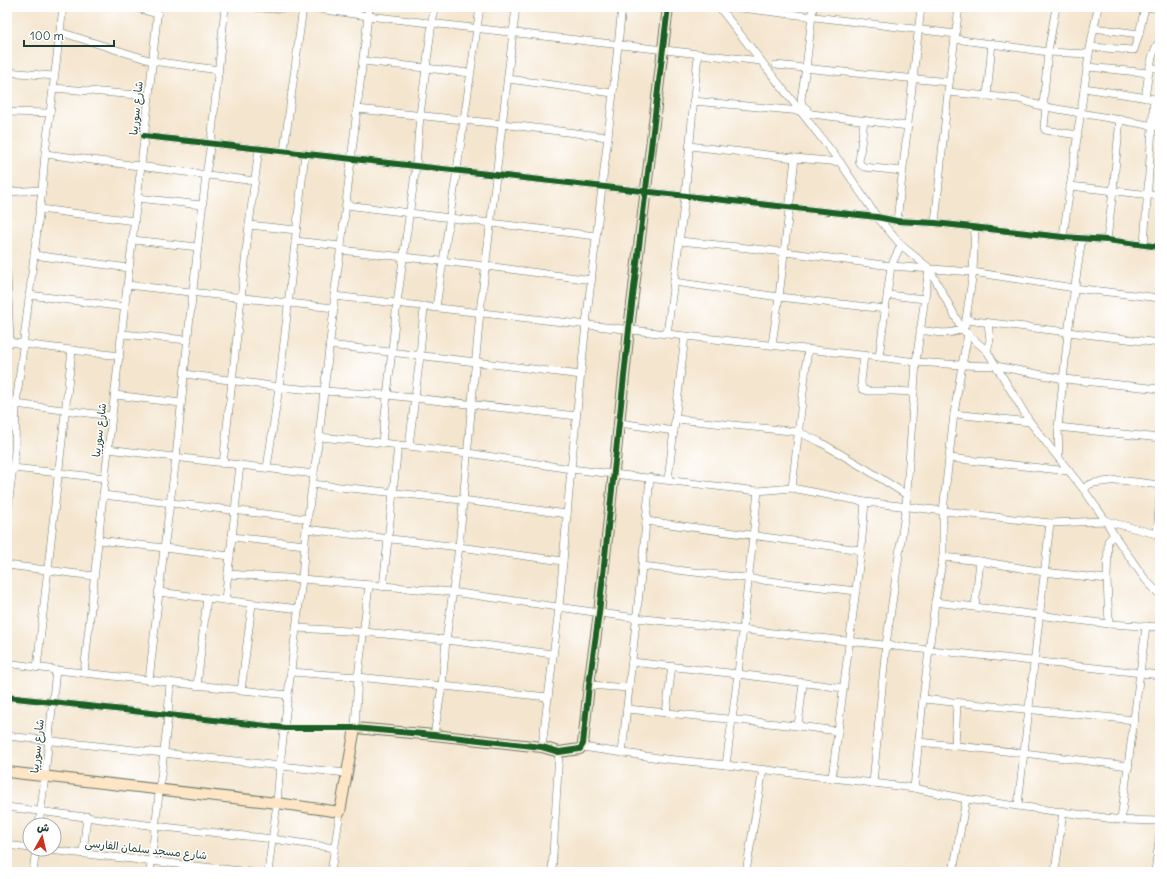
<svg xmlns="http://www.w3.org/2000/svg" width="1167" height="879" font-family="Delius,'Playpen Sans Arabic',sans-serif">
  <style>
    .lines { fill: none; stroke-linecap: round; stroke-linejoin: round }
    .street-casing { stroke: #6a786a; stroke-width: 8 }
    .secondary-casing { stroke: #6a786a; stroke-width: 12 }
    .street { stroke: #fff; stroke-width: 7 }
    .secondary { stroke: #fde5c5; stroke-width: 10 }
    .cycleway-casing { stroke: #fff; stroke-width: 8 }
    .cycleway { stroke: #1b5e20; stroke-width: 6 }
    .labels { text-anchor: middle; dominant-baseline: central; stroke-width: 3; stroke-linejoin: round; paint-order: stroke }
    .street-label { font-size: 11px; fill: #1f3d34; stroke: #fff }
  </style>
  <rect width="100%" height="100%" fill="#fff"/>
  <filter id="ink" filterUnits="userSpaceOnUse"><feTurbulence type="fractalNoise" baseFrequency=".025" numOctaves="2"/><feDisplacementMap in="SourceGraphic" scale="8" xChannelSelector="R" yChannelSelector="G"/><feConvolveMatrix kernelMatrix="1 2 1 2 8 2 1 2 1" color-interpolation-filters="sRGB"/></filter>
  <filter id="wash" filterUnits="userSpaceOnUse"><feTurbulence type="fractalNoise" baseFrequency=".012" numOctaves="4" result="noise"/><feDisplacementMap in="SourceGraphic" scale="16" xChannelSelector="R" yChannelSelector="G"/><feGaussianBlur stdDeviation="0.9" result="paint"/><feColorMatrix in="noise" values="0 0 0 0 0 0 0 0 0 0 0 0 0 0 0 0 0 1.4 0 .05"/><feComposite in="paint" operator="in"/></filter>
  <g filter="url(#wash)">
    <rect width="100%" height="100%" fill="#f4e5ce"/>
  </g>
  <g filter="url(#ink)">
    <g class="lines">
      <g class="street-casing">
        <g id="street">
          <path d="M133,7L157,14"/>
          <path d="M254,7C269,10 284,8 299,7"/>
          <path d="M305,7L368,16L761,61"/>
          <path d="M719,7L840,162L877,217L901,245L929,268L962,329L987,351L1030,422L1084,490L1106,521L1114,535L1145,579L1160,595"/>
          <path d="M733,7L956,34"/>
          <path d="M1146,7L1160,9"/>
          <path d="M1094,28L1139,34"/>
          <path d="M60,32L152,61L219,70"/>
          <path d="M955,39L1048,52L1089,54"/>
          <path d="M1091,47L1132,50H1134L1139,34L1145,7"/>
          <path d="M363,61L470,73"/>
          <path d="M776,65L823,70L949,82"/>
          <path d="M1088,67L1149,73"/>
          <path d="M1150,67L1160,69"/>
          <path d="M7,72L54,76"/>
          <path d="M508,79L613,93"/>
          <path d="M53,88L149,96"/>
          <path d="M1084,88L1154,99L1160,102"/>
          <path d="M948,92L1019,99L1034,104L1046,107L1160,127"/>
          <path d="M987,96L992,43"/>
          <path d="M1145,98C1148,82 1149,54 1160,41"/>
          <path d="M693,101L801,111L812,114L908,126"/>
          <path d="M1043,106L1048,52L1056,7"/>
          <path d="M1046,107L1044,127L1045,130L1078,135"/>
          <path d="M357,109L502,124L608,137"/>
          <path d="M807,109L802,105L801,99L806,68L813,7"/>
          <path d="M7,112L50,113"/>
          <path d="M864,120L859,162L861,165L864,167L902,171"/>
          <path d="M144,136C389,161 633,192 877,217L897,221L935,223L1063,237L1107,240L1160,247"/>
          <path d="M689,146L795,158"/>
          <path d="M284,151L303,7"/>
          <path d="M45,154L255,181"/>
          <path d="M1070,186L1160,196"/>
          <path d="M7,192L42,190"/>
          <path d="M137,198L202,205"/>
          <path d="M346,205L596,236"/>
          <path d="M40,209L135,221"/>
          <path d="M897,221L921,7"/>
          <path d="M935,223L948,92L959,7"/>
          <path d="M249,225L296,230"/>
          <path d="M1063,237L1089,54L1098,7"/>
          <path d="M133,240L198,247"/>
          <path d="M1107,240L1113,191L1120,119"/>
          <path d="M295,241L341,246"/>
          <path d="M680,241L785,252L891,266L973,272L1074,288L1160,298"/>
          <path d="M1144,245L1154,99"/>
          <path d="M340,250L486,266L592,280"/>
          <path d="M34,255L129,268"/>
          <path d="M7,274L10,342"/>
          <path d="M674,282L779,297L886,309"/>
          <path d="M127,285L334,308"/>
          <path d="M29,295L125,307"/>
          <path d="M888,295L925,299"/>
          <path d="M334,296L667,334L879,357L916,362L962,365L996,366L1064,379L1160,389"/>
          <path d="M436,307L457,170L480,7"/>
          <path d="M966,320L1160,343"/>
          <path d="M920,330C935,332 953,337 965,326L973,272L975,228"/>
          <path d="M122,334L188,340"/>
          <path d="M667,334L685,197L698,54"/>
          <path d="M7,342L120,356"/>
          <path d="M772,344L779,297L795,158L840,162"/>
          <path d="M329,345L476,362L581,375"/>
          <path d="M987,351L990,340L988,323"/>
          <path d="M864,355L861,382L862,389L868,391H893L914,392"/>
          <path d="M879,357L891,266L901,245"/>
          <path d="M185,374L279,387L324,391L387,395L577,416"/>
          <path d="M115,395L181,403"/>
          <path d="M7,403L112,416"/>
          <path d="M954,414L1030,422"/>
          <path d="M676,419L799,432L820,442L866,469L907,495"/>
          <path d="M620,423L674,431"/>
          <path d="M1058,427L1160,438"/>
          <path d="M319,437L382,443L468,453L571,469L758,491L792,488L865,502L1050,523L1106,521L1160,535"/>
          <path d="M382,443L397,303L416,166L420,115L434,7"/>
          <path d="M409,446L420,356L424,306"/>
          <path d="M108,449L314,474"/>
          <path d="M949,458L1069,471"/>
          <path d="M1059,458L1058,427L1068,333L1082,238"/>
          <path d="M223,464L249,225L259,148"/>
          <path d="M13,468L105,478"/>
          <path d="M267,468L279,387L305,153"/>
          <path d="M668,480L685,336"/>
          <path d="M312,484L462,500L567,514"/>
          <path d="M792,488L808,349"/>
          <path d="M1084,490L1088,485L1094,483L1119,480L1160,485"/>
          <path d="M103,495L308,519"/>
          <path d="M7,515L15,451L16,405L42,190L45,154L63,7"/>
          <path d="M646,521L861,550"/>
          <path d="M306,529L459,547L563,561"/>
          <path d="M1157,534L1160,495"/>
          <path d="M232,537L305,545"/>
          <path d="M98,540L230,556"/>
          <path d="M943,557L980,561L1044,572L1107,579"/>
          <path d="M7,565L94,576"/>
          <path d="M642,566L856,591"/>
          <path d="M228,574L302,579L452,592L636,618L1160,675"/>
          <path d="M383,587L398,445"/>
          <path d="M158,592L299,609"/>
          <path d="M225,600L240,465"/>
          <path d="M935,602L1109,624L1160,627"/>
          <path d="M975,607L980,561"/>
          <path d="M1109,624L1107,579L1108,541L1114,535"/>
          <path d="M297,628L364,632L446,640L553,654"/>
          <path d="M632,662L738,674L843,688"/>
          <path d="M7,663L56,670L288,695"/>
          <path d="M37,668L72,350"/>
          <path d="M291,672L358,677L548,697"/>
          <path d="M84,673L106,468L149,96L158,7"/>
          <path d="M149,680L164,549L176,458L190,316L206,175L211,142L225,7"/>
          <path d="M589,685L629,688"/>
          <path d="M197,686L207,598"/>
          <path d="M241,691L252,604"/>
          <path d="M7,697L285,728H355L358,677L369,585"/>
          <path d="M923,699L1135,720"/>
          <path d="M627,709L798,726L838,731"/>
          <path d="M666,713L672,666"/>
          <path d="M798,726L803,683"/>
          <path d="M434,735L442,686L446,640L459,547L480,312L516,7"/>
          <path d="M7,736L346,773"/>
          <path d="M919,742L1024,753L1129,766"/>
          <path d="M955,746L957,703"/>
          <path d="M542,747L559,608L571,469L586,324L613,93L622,7"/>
          <path d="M582,747L666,759L726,765L914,788L966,799L1121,820L1160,821"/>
          <path d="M622,753L642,566L650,477"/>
          <path d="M726,765L738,674L758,491"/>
          <path d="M832,778L861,550L865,502"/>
          <path d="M873,783L886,645L906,506L916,362L929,268"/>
          <path d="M914,788L923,699L935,602L943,557V511L954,414L962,365L968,334"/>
          <path d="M1018,805L1050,523"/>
          <path d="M7,807L155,826L273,839L335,848"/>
          <path d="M1121,820L1146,626"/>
          <path d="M39,825L45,776L56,670"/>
          <path d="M7,845L30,848"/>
          <path d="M40,849L250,872"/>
          <path d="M83,853L87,816"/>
          <path d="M33,872L36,849"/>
          <path d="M150,872L168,716L170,682"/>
          <path d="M268,872L277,803L280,765L288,695L302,579L306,529L319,437L324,391L334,308V296L341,246L369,7"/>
          <path d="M331,872L340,812"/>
          <path d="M552,872L559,752"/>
          <path d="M746,872L763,769"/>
          <path d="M953,872L966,799"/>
          <path d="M1055,872L1063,811"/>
          <path d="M1155,872L1160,832"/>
        </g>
      </g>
      <g class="secondary-casing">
        <path id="secondary" d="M7,772L277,803L340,812L355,728L434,735L542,747L559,752L580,749L583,744L589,685L599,613L629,329L668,7"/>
      </g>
      <use href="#street" class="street"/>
      <use href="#secondary" class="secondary"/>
      <g class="cycleway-casing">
        <g id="cycleway">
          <path d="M144,136C389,161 633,192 877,217L897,221L935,223L1063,237L1107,240L1160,247"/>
          <path d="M7,697L285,728H355L434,735L542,747L559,752L580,749L583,744L589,685L599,613L629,329L668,7"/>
        </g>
      </g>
      <use href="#cycleway" class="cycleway"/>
    </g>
  </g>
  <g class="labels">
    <g class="street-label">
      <text transform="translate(136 108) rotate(-84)">شارع سوريبا</text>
      <text transform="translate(99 430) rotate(-83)">شارع سوريبا</text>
      <text transform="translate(37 746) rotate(-84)">شارع سوريبا</text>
      <text transform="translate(146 849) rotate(6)">شارع مسجد سلمان الفارسى</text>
    </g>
  </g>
  <rect width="1167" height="879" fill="none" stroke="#fff" stroke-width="24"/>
  <g transform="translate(42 837) rotate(8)"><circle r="19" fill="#ffffff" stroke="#a5b1ae"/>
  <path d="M0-3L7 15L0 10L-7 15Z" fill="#c8321e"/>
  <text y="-6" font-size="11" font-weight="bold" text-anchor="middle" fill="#1f3d34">ش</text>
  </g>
  <path d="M24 40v6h90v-6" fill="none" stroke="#1f3d34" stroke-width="2"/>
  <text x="30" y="40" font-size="12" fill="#1f3d34" stroke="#ffffff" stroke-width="3" paint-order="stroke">100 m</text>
</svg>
